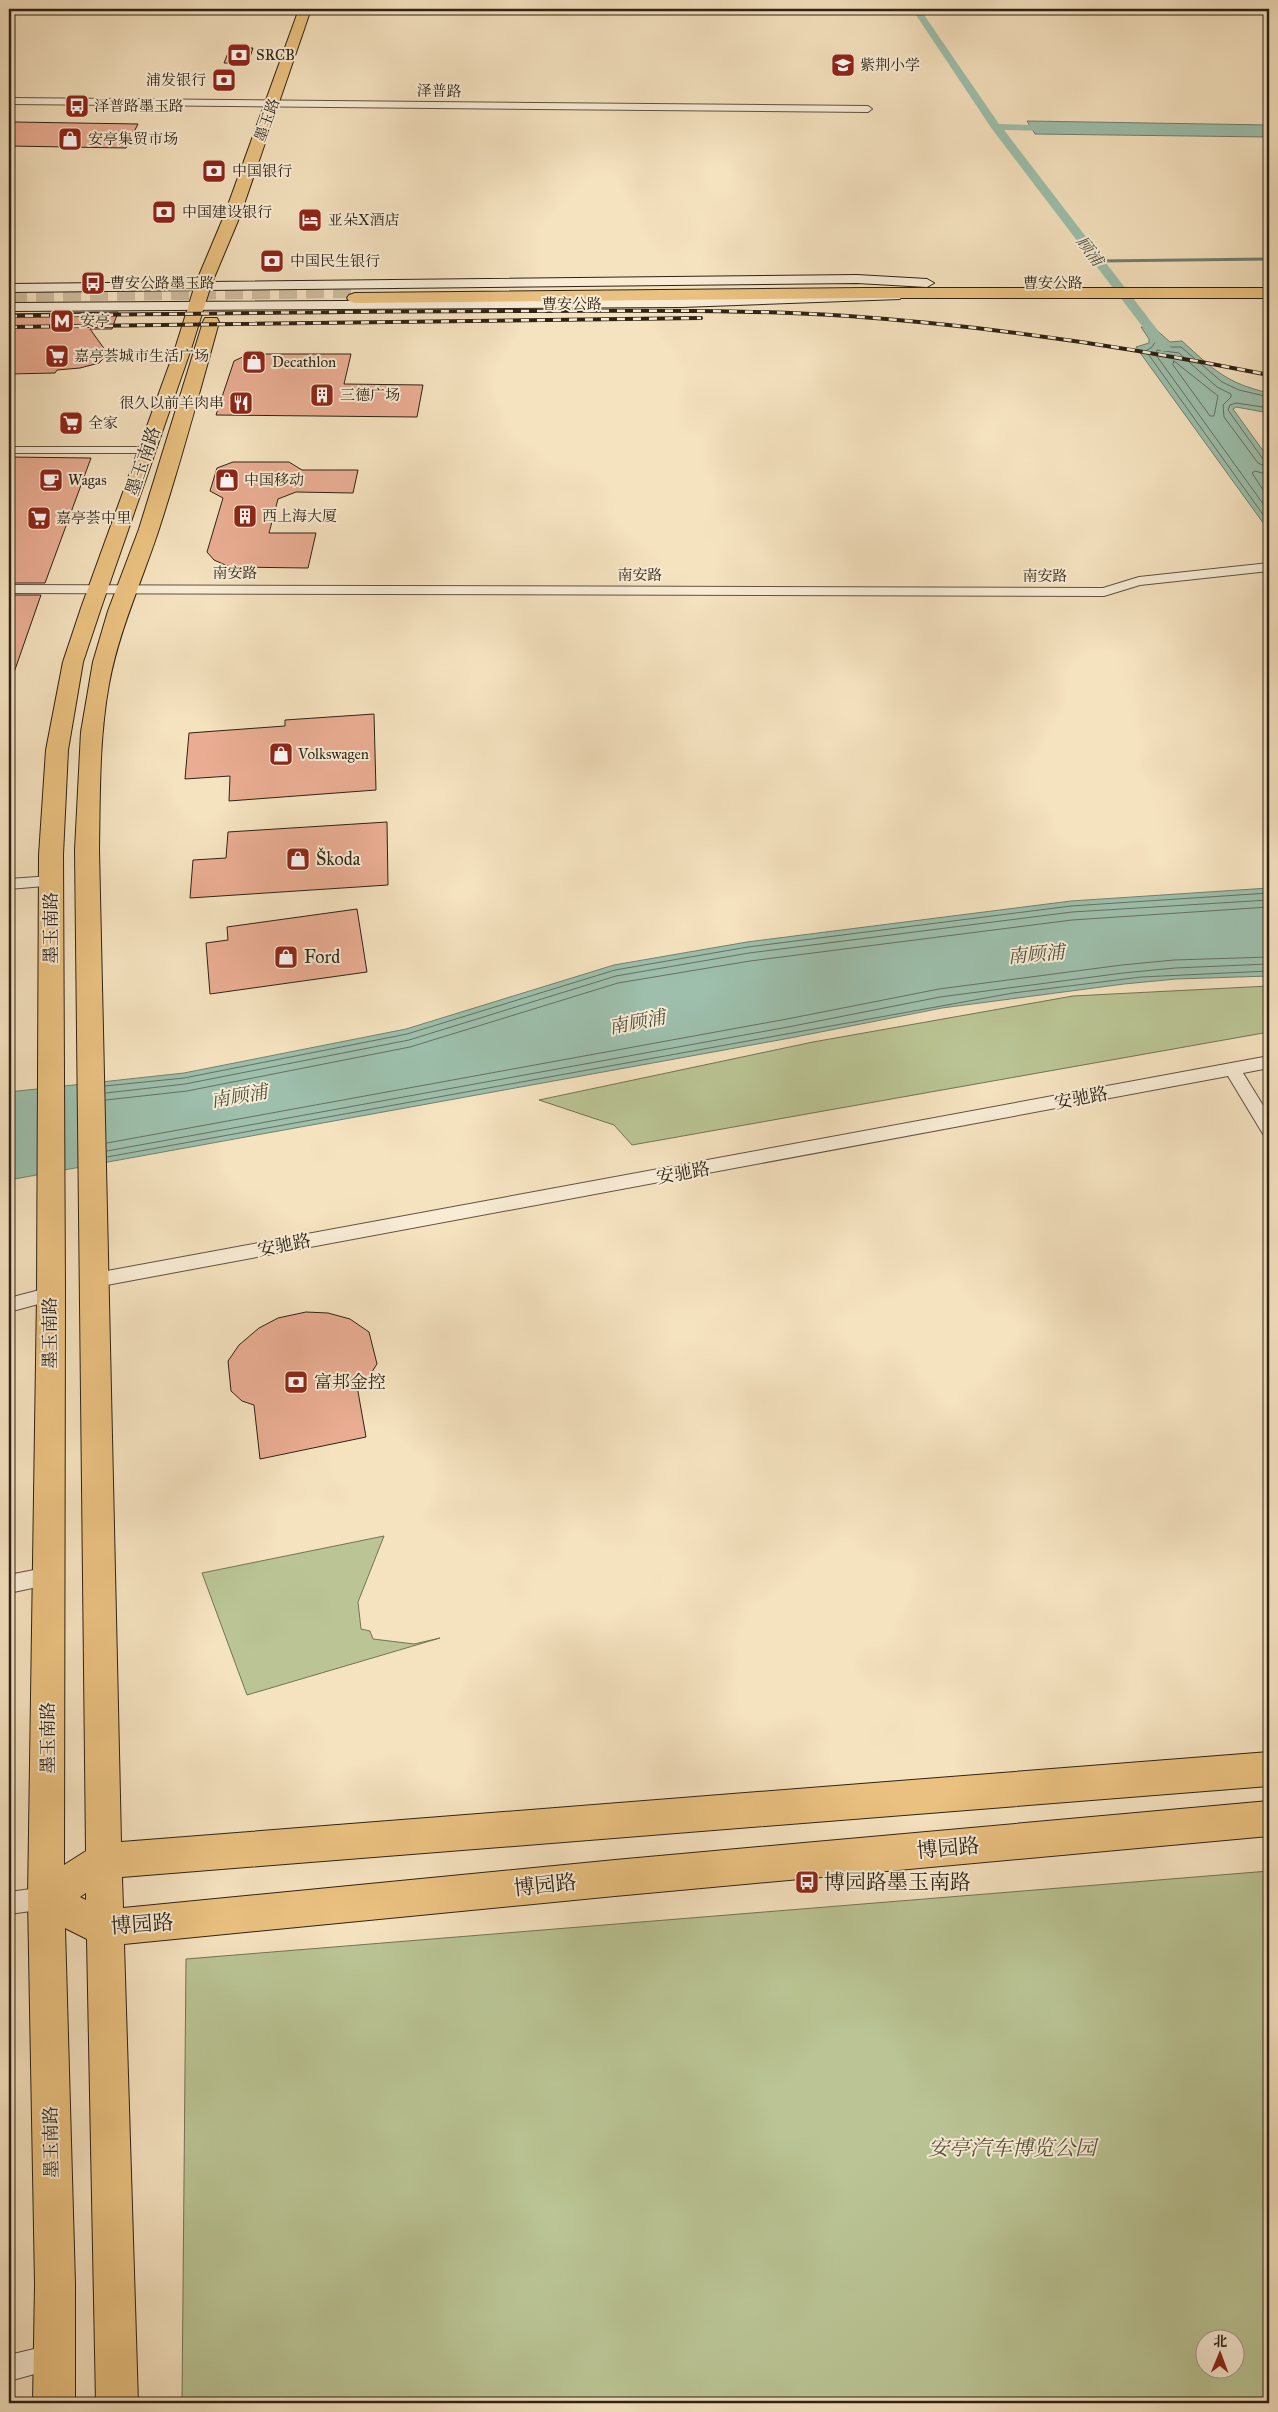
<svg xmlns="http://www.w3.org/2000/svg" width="1278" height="2412" font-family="'IM FELL Great Primer','Noto Serif SC',serif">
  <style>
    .green { fill: #bac494; stroke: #747354; fill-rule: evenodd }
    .water { fill: #9dbfac; stroke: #718070 }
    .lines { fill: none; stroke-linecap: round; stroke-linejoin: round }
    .shore { stroke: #667060; stroke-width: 1 }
    .stream { stroke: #718070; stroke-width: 3 }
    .canal { fill: #9dbfac; fill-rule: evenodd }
    .building { fill: #eaad93; stroke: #2e2215 }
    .highway-tunnel { stroke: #cdbc9d; stroke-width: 18; stroke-dasharray: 18 9; stroke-linecap: butt }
    .street-casing { stroke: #605240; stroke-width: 2 }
    .secondary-casing { stroke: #2e2215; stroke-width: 2 }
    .primary-casing { stroke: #2e2215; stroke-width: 2 }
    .highway-casing { stroke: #2e2215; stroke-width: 2 }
    .street { fill: #f8ecd5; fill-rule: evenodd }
    .secondary { fill: #f8ecd5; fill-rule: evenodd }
    .primary { fill: #eac180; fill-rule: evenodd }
    .highway { fill: #eac180; fill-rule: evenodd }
    .rail-casing { stroke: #2e2215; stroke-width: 4 }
    .rail { stroke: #f8ecd5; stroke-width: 2.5; stroke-dasharray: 8; stroke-linecap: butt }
    .labels { text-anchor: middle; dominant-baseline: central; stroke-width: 4; stroke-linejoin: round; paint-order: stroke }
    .far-poi-label { font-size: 15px; fill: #2e2215; stroke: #f8ecd5; text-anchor: start }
    .far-street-label { font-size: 15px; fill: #2e2215; stroke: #f8ecd5 }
    .far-water-label { font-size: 16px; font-style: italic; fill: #4f5142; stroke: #f8ecd5 }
    .street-label { font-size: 18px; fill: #2e2215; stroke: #f8ecd5 }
    .poi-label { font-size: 18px; fill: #2e2215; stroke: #f8ecd5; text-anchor: start }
    .water-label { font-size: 19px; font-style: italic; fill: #4f5142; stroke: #f8ecd5 }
    .near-street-label { font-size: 21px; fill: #2e2215; stroke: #f8ecd5 }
    .near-poi-label { font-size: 21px; fill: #2e2215; stroke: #f8ecd5; text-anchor: start }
    .near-park-label { font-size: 21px; font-style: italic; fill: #58533b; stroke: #f8ecd5 }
  </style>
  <rect width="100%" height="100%" fill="#f5e2bf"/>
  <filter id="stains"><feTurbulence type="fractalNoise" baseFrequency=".004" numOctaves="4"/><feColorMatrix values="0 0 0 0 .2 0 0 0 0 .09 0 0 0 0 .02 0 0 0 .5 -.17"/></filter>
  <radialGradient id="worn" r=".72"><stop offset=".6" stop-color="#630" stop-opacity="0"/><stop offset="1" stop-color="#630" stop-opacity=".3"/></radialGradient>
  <g class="green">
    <path d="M1269,986V1032L632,1145L614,1125L539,1100L813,1042L1073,996Z"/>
    <path d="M384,1536L358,1602L361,1629L370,1631L373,1639L414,1644L440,1638L247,1695L202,1573Z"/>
    <path d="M1269,1871V2403H182L186,1959ZM1206,2340H1236V2370H1206Z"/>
  </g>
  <g class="water">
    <path d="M1027,121L1269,125V137L1035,134Z"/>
    <path d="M1152,326L1170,342L1182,341C1214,370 1226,383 1269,393V413L1236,407L1233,409L1269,459V531L1136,347L1149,343V339L1141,327Z"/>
    <path d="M1269,888V976L1176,979L1124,984L942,1008L790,1038L9,1180V1092L184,1073L406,1029L614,965L747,942L1071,901Z"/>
  </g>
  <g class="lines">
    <g class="shore">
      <path d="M1174,361L1218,396L1214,416H1210L1173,365Z"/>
      <path d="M1269,397L1239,390L1222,382L1181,347H1168L1157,339L1152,347L1146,351L1269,523"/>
      <path d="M1269,408L1236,403L1230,405L1228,410L1263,459L1269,461"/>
      <path d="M1269,468L1258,463L1224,417L1223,405L1231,397V394L1217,387L1179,353L1157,350L1156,355L1269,512"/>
      <path d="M1269,475L1255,471L1252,473L1269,499"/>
      <path d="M105,1086L184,1078L407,1034L615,970L748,947L1071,906L1269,893"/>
      <path d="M106,1093L185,1084L409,1040L616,976L749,953L1072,912L1269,900"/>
      <path d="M106,1100L187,1091L410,1047L618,983L750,961L1072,920L1269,907"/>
      <path d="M107,1143L787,1019L939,989L1122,965L1174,960L1269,957"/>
      <path d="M107,1151L788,1027L940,997L1123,973L1175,968L1269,964"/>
      <path d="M107,1157L1013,993L1141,977L1269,971"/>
    </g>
    <path class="stream" d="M1099,261L1269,259"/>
    <path class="canal" d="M912,9H920L999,124L1063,126L1064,128L1059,131L1004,130L1169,345L1171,348L1169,351H1161L992,129Z"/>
  </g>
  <g class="building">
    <path d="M230,48H253L248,63H224Z"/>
    <path d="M14,122L138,124L126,148L9,146V131Z"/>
    <path d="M118,312L112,329H90L108,354L99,363L80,368L57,370L55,373L9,374V314Z"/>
    <path d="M249,354H351L344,384L423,385L417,417L216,415L234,361Z"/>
    <path d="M9,457L91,458L45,583H9Z"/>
    <path d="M233,462H289L302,470H358L353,493L296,492L278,499L269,533H316L308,568L230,567L214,560L207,552L223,498L210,491L217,468Z"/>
    <path d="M9,595H41L11,681H9Z"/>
    <path d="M374,714L376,790L229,801L230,776L185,779L189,733L285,726V720Z"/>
    <path d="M387,822L388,885L190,898L193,860L226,858L228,832Z"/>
    <path d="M357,909L367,972L210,994L206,943L228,940L227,927Z"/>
    <path d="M306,1312L328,1313L350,1319L369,1332L377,1364L368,1378L357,1386L366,1437L260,1459L254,1405L242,1401L231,1391L228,1361L239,1345L259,1328L278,1318Z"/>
  </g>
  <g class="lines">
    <path class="highway-tunnel" d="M9,293L356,289"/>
    <g class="street-casing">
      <g id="street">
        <path d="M9,98L868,106L872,109L868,112L9,104Z"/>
        <path d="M9,447H148L154,450L148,453H9Z"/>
        <path d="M1269,563V571L1140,585L1104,596L9,593V585L1103,588L1139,577Z"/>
        <path d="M51,876L56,877L58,881L56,885L9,889V879Z"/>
        <path d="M1269,1056V1068L1243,1073L1269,1115V1135L1263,1134L1228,1076L96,1287L90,1285L87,1280L90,1275L96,1273Z"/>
        <path d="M51,1287L57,1289L60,1294L57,1299L9,1312V1298Z"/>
        <path d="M49,1567L56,1569L59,1576L56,1583L9,1593V1575Z"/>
        <path d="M46,1887L54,1890L57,1898L54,1906L46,1909L9,1914V1892Z"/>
        <path d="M55,2344L64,2348L68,2357L64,2366L9,2381V2355Z"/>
      </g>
    </g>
    <g class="secondary-casing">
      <g id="secondary">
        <path d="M857,275L927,279L934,283L927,287L857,283L9,292V284Z"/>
        <path d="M895,292L900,293L902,296L900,299L682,307L9,311V303L682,299Z"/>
      </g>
    </g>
    <g class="primary-casing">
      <path id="primary" d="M299,9H311L240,216L211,285L191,349L101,608L83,662L68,750L63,855L65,1294L64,1865L86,1851L75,850L81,732L93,662L108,611L139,529L203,322L205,318H217L219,322C200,391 181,461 159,529C142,581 119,630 109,684C99,738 100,795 99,850L121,1842L1269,1752V1786L122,1877L123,1908L615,1860L1269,1801V1836L615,1896L124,1944L138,2403H96L87,1939L65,1928L75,2284V2403H33L35,2284L28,1898L37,1294L39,855L46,750L63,662L81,608L175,349L195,285L224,216ZM86,1893V1900L80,1897Z"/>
    </g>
    <g class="highway-casing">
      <path id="highway" d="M864,288H1269V298H864L355,303L349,301L347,298L349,295L355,293Z"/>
    </g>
    <use href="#street" class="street"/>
    <use href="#secondary" class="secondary"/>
    <use href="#primary" class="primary"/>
    <use href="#highway" class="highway"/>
    <g class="rail-casing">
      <g id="rail">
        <path d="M9,316C183,314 356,311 530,311C636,311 742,309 848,316C989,326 1130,347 1269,375"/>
        <path d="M9,327L701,318"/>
      </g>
    </g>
    <use href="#rail" class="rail"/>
  </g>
  <defs>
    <g id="bank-square" transform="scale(1.25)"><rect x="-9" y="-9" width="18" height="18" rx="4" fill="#8f2418" stroke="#f8ecd5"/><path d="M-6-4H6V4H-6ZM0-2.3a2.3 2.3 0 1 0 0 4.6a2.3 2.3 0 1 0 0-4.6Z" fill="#fff"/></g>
    <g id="school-square" transform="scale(1.25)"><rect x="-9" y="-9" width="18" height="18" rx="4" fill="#8f2418" stroke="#f8ecd5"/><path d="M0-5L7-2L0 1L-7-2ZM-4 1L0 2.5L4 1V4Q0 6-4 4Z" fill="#fff"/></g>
    <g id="bus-square" transform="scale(1.25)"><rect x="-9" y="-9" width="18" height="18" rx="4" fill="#8f2418" stroke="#f8ecd5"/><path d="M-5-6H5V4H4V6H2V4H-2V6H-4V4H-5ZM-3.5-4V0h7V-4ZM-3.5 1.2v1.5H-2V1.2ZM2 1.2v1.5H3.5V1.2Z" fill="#fff"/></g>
    <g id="shop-square" transform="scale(1.25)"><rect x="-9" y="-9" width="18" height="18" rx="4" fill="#8f2418" stroke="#f8ecd5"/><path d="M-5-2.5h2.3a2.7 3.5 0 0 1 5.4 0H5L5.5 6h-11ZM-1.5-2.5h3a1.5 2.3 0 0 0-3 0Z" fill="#fff"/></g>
    <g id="hotel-square" transform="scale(1.25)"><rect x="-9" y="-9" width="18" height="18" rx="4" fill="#8f2418" stroke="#f8ecd5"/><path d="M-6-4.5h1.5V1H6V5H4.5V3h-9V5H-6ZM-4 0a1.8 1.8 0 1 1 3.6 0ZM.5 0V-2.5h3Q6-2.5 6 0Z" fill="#fff"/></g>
    <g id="metro-square" transform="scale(1.25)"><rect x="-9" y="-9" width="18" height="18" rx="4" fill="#8f2418" stroke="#f8ecd5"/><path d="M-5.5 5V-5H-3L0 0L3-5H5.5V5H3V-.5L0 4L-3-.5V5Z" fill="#fff"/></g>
    <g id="supermarket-square" transform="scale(1.25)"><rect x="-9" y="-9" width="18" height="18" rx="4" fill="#8f2418" stroke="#f8ecd5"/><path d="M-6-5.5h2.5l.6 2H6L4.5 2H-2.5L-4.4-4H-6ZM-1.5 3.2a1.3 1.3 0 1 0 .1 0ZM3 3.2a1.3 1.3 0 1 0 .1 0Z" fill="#fff"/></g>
    <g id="building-square" transform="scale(1.25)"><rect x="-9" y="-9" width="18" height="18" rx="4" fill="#8f2418" stroke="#f8ecd5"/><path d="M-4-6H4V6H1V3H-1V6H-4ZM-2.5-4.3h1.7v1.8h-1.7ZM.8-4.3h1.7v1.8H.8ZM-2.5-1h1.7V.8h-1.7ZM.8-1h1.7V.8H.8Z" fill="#fff"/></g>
    <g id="restaurant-square" transform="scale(1.25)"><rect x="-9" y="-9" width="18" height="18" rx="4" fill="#8f2418" stroke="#f8ecd5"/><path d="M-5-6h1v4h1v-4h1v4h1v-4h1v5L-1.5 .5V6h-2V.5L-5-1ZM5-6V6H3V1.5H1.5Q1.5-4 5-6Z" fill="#fff"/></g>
    <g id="cafe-square" transform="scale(1.25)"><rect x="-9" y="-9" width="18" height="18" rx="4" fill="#8f2418" stroke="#f8ecd5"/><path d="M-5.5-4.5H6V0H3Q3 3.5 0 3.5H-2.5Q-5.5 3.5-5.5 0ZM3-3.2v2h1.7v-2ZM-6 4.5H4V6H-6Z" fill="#fff"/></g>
  </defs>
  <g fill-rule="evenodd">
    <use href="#bank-square" x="239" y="55"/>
    <use href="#school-square" x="843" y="65"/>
    <use href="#bank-square" x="224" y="80"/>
    <use href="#bus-square" x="77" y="106"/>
    <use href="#shop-square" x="70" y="139"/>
    <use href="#bank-square" x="214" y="171"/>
    <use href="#bank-square" x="164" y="212"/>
    <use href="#hotel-square" x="310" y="220"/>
    <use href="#bank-square" x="272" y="261"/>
    <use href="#bus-square" x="93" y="283"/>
    <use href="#metro-square" x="62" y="321"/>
    <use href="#supermarket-square" x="57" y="356"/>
    <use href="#shop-square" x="254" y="362"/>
    <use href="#building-square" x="322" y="395"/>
    <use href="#restaurant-square" x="241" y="403"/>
    <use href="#supermarket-square" x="71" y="423"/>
    <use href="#cafe-square" x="51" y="480"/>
    <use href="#shop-square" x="227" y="480"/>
    <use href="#building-square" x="245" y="516"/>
    <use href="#supermarket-square" x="39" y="518"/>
    <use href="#shop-square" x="281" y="754"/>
    <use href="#shop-square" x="298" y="859"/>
    <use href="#shop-square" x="286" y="957"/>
    <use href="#bank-square" x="296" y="1382"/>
    <use href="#bus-square" x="807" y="1882"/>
  </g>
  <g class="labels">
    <g class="far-poi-label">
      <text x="256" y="55">SRCB</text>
      <text x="860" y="65">紫荆小学</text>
      <text x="206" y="80" text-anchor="end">浦发银行</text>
      <text x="94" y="106">泽普路墨玉路</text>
      <text x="88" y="139">安亭集贸市场</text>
      <text x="232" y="171">中国银行</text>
      <text x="182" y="212">中国建设银行</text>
      <text x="328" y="220">亚朵X酒店</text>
      <text x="290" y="261">中国民生银行</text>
      <text x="110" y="283">曹安公路墨玉路</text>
      <text x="80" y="321">安亭</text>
      <text x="74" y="356">嘉亭荟城市生活广场</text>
      <text x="272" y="362">Decathlon</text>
      <text x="340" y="395">三德广场</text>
      <text x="224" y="403" text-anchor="end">很久以前羊肉串</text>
      <text x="88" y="423">全家</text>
      <text x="68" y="480">Wagas</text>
      <text x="244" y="480">中国移动</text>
      <text x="262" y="516">西上海大厦</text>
      <text x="56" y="518">嘉亭荟中里</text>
      <text x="298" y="754">Volkswagen</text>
    </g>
    <g class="far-street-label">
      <text transform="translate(439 91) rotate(1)">泽普路</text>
      <text transform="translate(267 120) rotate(-70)">墨玉路</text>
      <text x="1053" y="283">曹安公路</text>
      <text x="572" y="304">曹安公路</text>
      <text x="235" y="573">南安路</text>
      <text x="640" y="575">南安路</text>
      <text x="1045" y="576">南安路</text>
    </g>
    <g class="far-water-label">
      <text transform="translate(1090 251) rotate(53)">顾浦</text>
    </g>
    <g class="street-label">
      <text transform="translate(143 461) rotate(-71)">墨玉南路</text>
      <text transform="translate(51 928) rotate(-90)">墨玉南路</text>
      <text transform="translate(1081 1098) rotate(-11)">安驰路</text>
      <text transform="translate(683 1173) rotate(-10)">安驰路</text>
      <text transform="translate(284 1245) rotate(-11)">安驰路</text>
      <text transform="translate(50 1333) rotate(-90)">墨玉南路</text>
      <text transform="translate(48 1738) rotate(-90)">墨玉南路</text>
      <text transform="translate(51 2142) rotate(-91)">墨玉南路</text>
    </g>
    <g class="poi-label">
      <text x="316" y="859">Škoda</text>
      <text x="304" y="957">Ford</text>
      <text x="314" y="1382">富邦金控</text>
    </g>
    <g class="water-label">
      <text transform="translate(1036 954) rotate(-5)">南顾浦</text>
      <text transform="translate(637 1022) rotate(-11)">南顾浦</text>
      <text transform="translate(239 1096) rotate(-10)">南顾浦</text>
    </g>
    <g class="near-street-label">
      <text transform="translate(948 1848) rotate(-5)">博园路</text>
      <text transform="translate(545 1885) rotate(-6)">博园路</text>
      <text transform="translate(142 1924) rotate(-4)">博园路</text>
    </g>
    <g class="near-poi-label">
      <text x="824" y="1882">博园路墨玉南路</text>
    </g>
    <g class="near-park-label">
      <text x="1012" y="2148">安亭汽车博览公园</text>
    </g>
  </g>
  <rect width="1278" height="2412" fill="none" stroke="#f5e2bf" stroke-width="30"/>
  <rect x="10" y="10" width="1258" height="2392" fill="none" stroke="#2e2215" stroke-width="2.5"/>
  <rect x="15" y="15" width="1248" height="2382" fill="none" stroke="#2e2215"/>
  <g transform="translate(1220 2354) rotate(1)"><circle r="24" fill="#f8ecd5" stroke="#a79b88"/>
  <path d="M0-4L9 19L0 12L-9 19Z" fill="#8f2418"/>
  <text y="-8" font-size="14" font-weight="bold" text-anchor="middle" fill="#2e2215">北</text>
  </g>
  <rect width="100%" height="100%" filter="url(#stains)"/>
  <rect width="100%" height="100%" fill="url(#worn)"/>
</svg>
